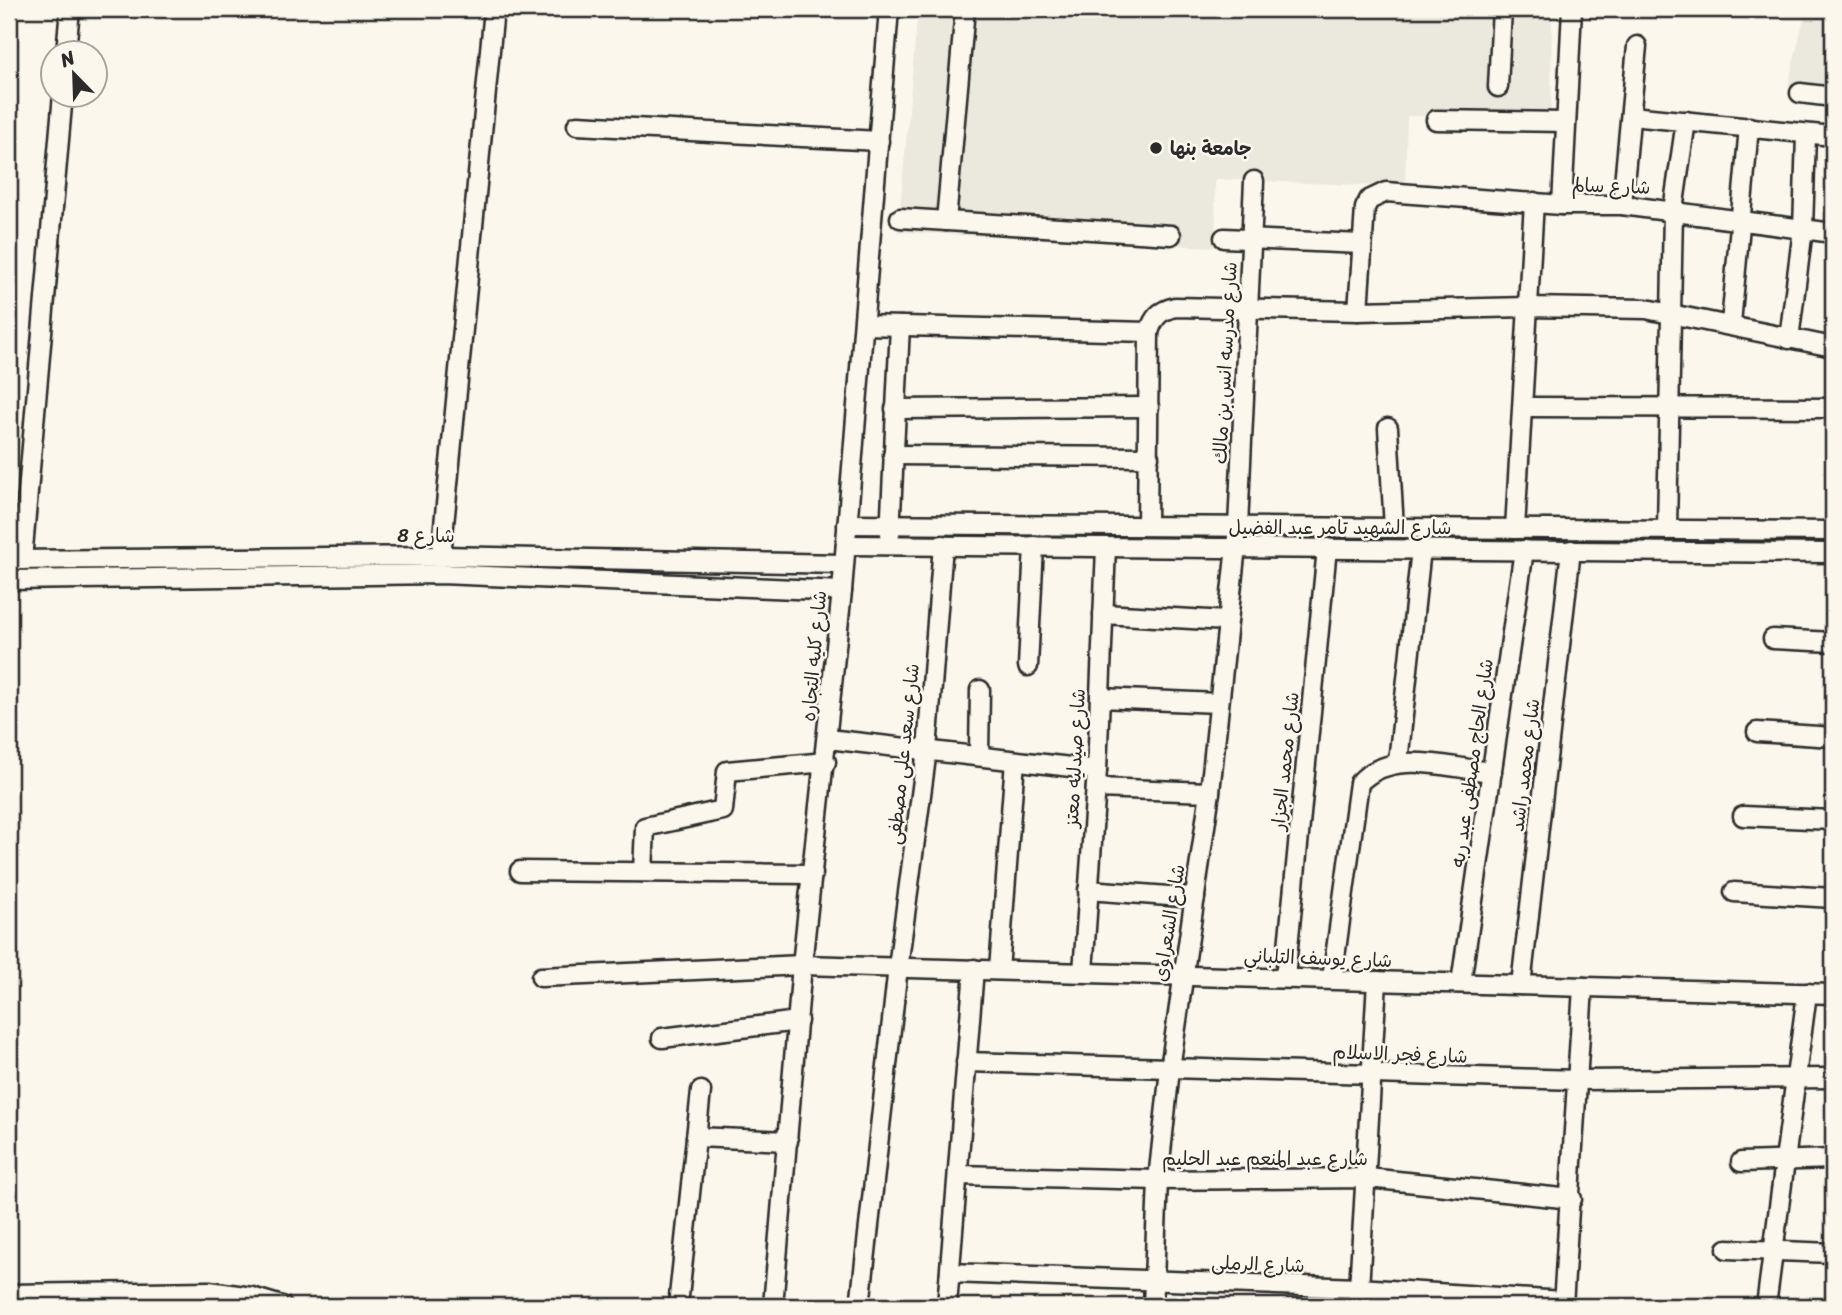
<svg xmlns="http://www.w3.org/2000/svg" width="1842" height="1315" font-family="Sriracha,'Playpen Sans Arabic',sans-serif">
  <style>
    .built { fill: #ebe8de }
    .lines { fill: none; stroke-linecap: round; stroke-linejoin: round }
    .minor-casing { stroke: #2b2b2b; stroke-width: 23 }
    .minor { stroke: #fbf7ec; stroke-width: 18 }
    .poi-dot { fill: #2b2b2b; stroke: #fbf7ec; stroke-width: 2.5 }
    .labels { text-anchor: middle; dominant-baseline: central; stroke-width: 5; stroke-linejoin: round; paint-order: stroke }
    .poi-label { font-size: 19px; font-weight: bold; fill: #2b2b2b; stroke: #fbf7ec; text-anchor: start }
    .street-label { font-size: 19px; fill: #2b2b2b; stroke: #fbf7ec }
  </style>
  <rect width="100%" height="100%" fill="#fbf7ec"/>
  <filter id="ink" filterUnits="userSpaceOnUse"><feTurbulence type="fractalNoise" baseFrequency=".0143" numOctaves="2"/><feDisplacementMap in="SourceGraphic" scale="14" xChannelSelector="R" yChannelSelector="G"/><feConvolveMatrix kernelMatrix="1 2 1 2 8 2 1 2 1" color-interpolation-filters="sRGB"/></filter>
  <g filter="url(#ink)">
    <g class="built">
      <path d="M918,9H1552L1551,117L1407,116L1405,187L1215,179L1216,247L898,232Z"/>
      <path d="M1806,9H1833V92L1788,86Z"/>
    </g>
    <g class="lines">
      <g class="minor-casing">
        <g id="minor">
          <path d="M66,52L70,9"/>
          <path d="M1498,87L1502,9"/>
          <path d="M1800,93L1833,97"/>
          <path d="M1631,116L1833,136"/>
          <path d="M1436,120L1566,122"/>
          <path d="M577,125L879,141"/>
          <path d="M1562,205L1572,9"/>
          <path d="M1622,205L1637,46"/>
          <path d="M900,218L1171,235"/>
          <path d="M946,221L965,9"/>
          <path d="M1224,238L1362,244"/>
          <path d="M1358,311L1365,208L1369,200L1386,192L1562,205H1622L1833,233"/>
          <path d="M1731,324L1749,127"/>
          <path d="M864,325L1149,332"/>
          <path d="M1789,339L1803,229L1806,135"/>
          <path d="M1524,407L1833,408"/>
          <path d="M895,409L1149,407"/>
          <path d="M1388,428L1394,528"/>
          <path d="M893,455L1149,457"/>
          <path d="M847,524L1833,531"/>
          <path d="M1147,526L1149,332C1154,317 1159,311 1175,307L1358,311L1527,307L1646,309L1833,347"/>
          <path d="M1515,529L1534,202"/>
          <path d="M1667,530L1673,210L1686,121"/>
          <path d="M890,534L900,326"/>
          <path d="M846,545L1833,553"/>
          <path d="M441,556L494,9"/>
          <path d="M9,560L441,556L842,564"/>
          <path d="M22,560L63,94"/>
          <path d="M9,580L441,574L842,591"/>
          <path d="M1103,614L1227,621"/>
          <path d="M1773,639L1833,642"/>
          <path d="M1028,666L1034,546"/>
          <path d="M1100,698L1218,703"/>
          <path d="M1757,732L1833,737"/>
          <path d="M828,739L1097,770"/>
          <path d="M979,754L980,690"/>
          <path d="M1398,762L1421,549"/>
          <path d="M1096,788L1210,792"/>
          <path d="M1743,816L1833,820"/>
          <path d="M520,871L813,874"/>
          <path d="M643,872L645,827L723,810L727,771L826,762"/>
          <path d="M1088,890L1195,898"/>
          <path d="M1734,892L1833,898"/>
          <path d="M999,970L1015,761"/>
          <path d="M1083,972L1097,770L1106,547"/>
          <path d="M541,977L802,965L1833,994"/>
          <path d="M1285,978L1327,548"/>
          <path d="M1332,979L1359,783C1391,748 1449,768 1492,772"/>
          <path d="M1461,983L1524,550"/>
          <path d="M1521,985L1571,550"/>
          <path d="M662,1038L798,1021"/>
          <path d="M966,1062L1579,1080L1833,1078"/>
          <path d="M696,1137L788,1141"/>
          <path d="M1741,1162L1833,1159"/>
          <path d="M958,1175L1158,1180L1368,1178L1572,1199"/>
          <path d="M1727,1249L1833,1253"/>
          <path d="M950,1273L1359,1288L1563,1301"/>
          <path d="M9,1294L209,1291L252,1297L282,1306"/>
          <path d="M678,1306L701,1091"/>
          <path d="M773,1306L802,965L842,591L889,9"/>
          <path d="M860,1306L898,967L927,750L943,545"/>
          <path d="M947,1306L974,969"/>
          <path d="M1153,1306L1158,1180L1170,1069L1210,792L1238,527L1254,181"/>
          <path d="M1358,1306L1377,981"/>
          <path d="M1563,1306L1583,987"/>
          <path d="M1766,1306L1807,993"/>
        </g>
      </g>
      <use href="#minor" class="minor"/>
    </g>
  </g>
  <circle class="poi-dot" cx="1156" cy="148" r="7"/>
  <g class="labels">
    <g class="poi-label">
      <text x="1170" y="148">جامعة بنها</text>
    </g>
    <g class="street-label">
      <text transform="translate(1611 186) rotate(2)">شارع سالم</text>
      <text transform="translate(1225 363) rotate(-87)">شارع مدرسه انس بن مالك</text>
      <text x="1340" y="527">شارع الشهيد تامر عبد الفضيل</text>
      <text x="426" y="535">شارع 8</text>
      <text transform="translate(814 656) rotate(-85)">شارع كليه التجاره</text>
      <text transform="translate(903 754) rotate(-84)">شارع سعد على مصطفى</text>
      <text transform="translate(1075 758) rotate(-87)">شارع صيدليه معتز</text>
      <text transform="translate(1285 761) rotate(-84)">شارع محمد الجزار</text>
      <text transform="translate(1472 763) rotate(-82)">شارع الحاج مصطفى عبد ربه</text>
      <text transform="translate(1525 765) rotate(-83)">شارع محمد راشد</text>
      <text transform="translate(1169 923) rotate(-81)">شارع الشعراوى</text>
      <text transform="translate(1318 958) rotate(2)">شارع يوسف التلباني</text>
      <text transform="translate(1400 1054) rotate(2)">شارع فجر الاسلام</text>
      <text x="1265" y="1158">شارع عبد المنعم عبد الحليم</text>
      <text transform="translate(1258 1264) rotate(2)">شارع الرملى</text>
    </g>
  </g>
  <rect width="1842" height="1315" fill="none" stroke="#fbf7ec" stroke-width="35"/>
  <rect x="18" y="18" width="1807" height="1280" fill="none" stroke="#2b2b2b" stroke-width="2.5" filter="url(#ink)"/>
  <g transform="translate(74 74) rotate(337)"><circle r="33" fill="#fbf7ec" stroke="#a8a59f" stroke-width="2"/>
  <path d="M0-5L12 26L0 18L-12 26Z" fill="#2b2b2b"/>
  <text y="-10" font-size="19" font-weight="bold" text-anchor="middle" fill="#2b2b2b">N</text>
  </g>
</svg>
